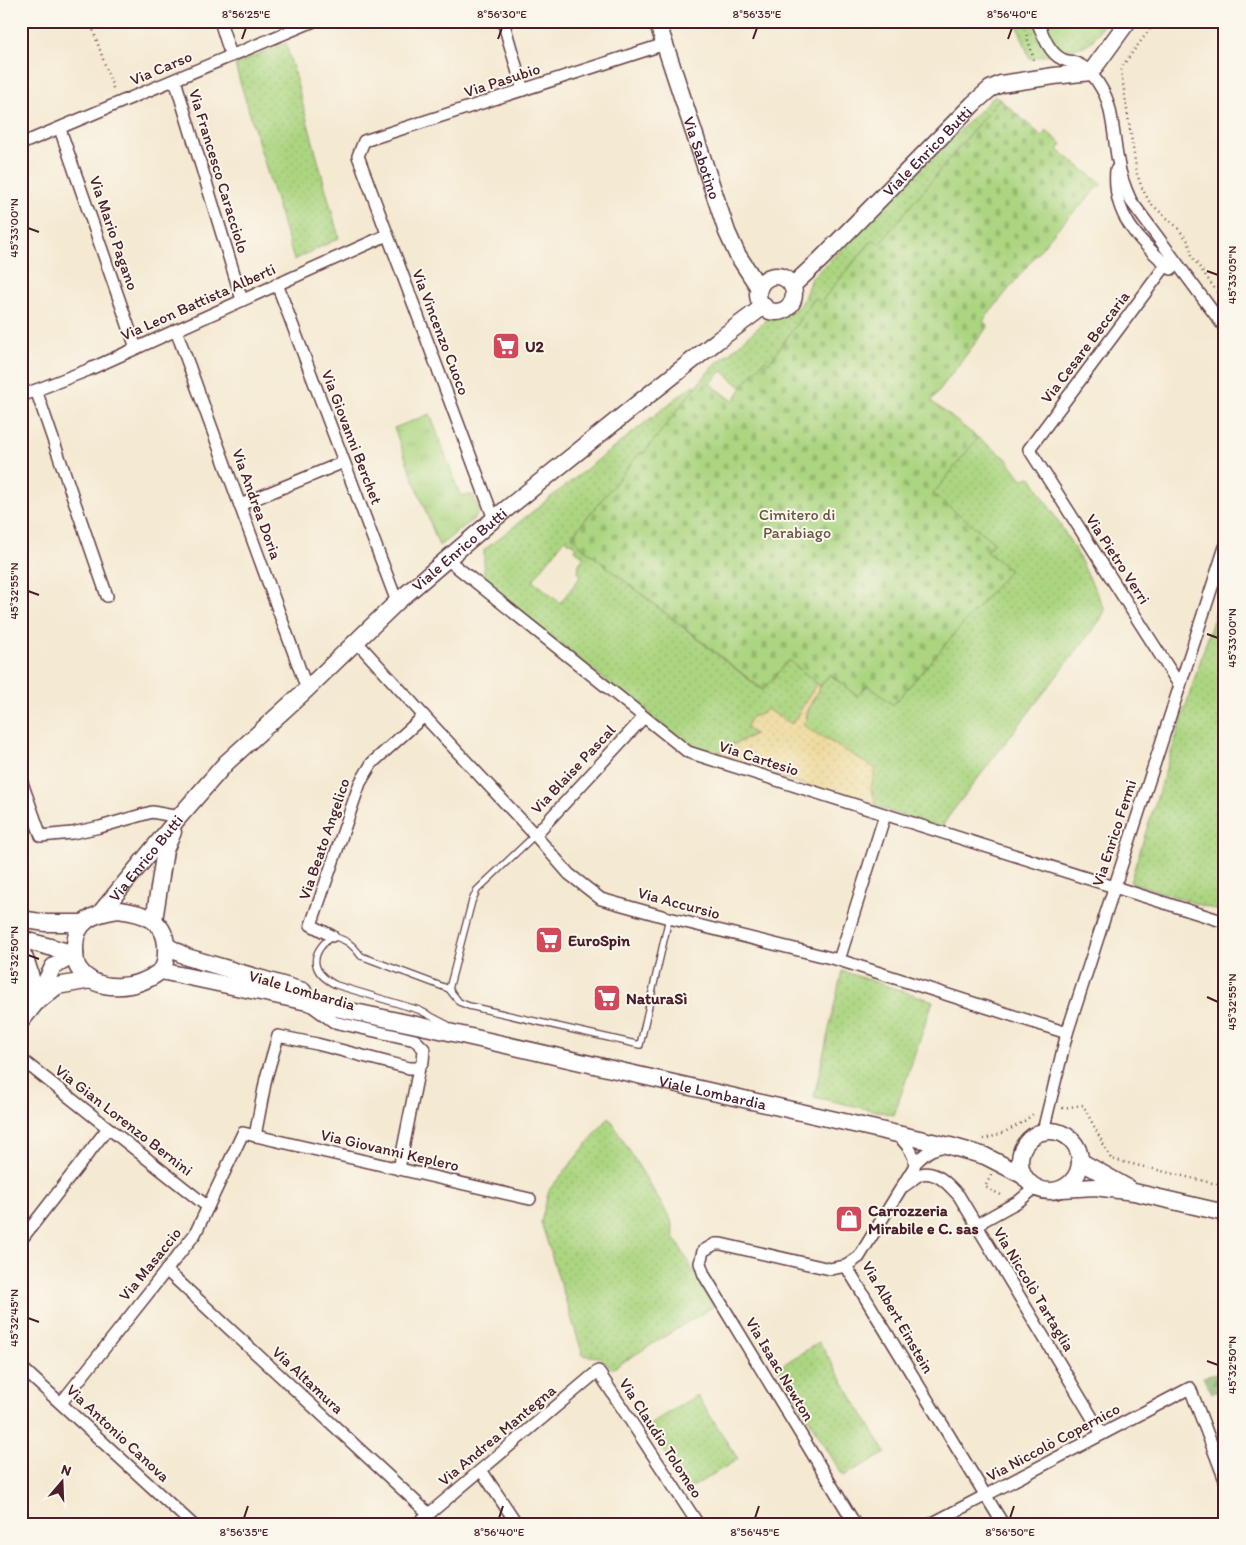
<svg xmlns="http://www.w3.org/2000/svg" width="1246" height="1545" font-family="Itim,sans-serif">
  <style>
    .grass { fill: url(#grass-dots); stroke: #7a7a56; fill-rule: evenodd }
    .forest { fill: url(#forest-firs); stroke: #696a4c }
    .sand { fill: url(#sand-dots); stroke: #9c7c64 }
    .cemetery { fill: url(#cemetery-stones); stroke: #7a7a56 }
    .park { fill: url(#park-tufts); stroke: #7a7a56 }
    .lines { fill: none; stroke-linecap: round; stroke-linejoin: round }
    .lane-casing { stroke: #643d44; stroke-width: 8 }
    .street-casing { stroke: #643d44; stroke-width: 14 }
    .secondary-casing { stroke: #643d44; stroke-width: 19 }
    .path { stroke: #643d44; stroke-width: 2.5; stroke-dasharray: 1 4; stroke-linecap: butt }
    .lane { stroke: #fff; stroke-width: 5.5 }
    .street { stroke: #fff; stroke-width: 11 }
    .secondary { stroke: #fff; stroke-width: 16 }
    .ticks { fill: none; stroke: #4a1f2b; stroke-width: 2 }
    .labels { text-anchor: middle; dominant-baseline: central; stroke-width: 4; stroke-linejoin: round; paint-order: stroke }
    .street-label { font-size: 16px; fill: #4a1f2b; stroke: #fbf7ec }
    .poi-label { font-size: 16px; font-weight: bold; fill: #4a1f2b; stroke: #fbf7ec; text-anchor: start }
    .park-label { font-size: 16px; fill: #675644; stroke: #fbf7ec }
    .neatline { fill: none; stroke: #4a1f2b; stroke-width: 2 }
    .ticks-label { font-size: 12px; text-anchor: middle; fill: #4a1f2b }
  </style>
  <defs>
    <pattern id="grass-dots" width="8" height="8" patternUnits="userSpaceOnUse" patternTransform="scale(1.25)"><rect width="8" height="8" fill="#abd580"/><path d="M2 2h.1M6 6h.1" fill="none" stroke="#95b66f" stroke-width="1.8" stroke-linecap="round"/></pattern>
    <pattern id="forest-firs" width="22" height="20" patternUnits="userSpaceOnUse" patternTransform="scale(1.25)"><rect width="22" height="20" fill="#88b66e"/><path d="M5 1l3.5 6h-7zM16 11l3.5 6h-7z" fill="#71935b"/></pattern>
    <pattern id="sand-dots" width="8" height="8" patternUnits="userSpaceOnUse" patternTransform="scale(1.25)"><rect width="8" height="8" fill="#eeda9e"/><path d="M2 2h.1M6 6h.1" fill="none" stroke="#cebb88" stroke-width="1.8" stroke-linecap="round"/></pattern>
    <pattern id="cemetery-stones" width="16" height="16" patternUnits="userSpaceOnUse" patternTransform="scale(1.25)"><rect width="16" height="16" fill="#abd580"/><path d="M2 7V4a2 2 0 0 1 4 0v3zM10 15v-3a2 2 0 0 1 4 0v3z" fill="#95b66f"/></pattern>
    <pattern id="park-tufts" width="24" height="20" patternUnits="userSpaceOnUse" patternTransform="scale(1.25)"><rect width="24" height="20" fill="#abd580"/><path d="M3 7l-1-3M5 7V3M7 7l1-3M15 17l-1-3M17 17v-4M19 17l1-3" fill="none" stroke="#95b66f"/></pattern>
  </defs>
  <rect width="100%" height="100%" fill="#fbf7ec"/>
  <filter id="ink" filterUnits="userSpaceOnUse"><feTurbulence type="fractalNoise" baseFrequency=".02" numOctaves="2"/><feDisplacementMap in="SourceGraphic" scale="10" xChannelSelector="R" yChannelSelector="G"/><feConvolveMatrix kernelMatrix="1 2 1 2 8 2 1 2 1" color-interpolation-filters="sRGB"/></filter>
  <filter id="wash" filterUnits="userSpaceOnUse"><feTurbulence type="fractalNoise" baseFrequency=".0096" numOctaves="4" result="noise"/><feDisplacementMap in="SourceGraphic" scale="20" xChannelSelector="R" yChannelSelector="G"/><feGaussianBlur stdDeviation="1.12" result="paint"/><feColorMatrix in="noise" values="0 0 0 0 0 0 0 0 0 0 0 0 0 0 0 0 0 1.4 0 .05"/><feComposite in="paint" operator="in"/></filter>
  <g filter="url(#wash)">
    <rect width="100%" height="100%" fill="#f4e9d1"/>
    <g class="grass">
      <path d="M1016,21H1106L1092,41L1084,46L1030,59Z"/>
      <path d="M286,43L339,238L294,260L235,65Z"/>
      <path d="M994,96L999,99L879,245L873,239L820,303L815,298L769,363L765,360L742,388L722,371L710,384L703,378L715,364L726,356L769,318C775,314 782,316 788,313C802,308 807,293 810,280Z"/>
      <path d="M693,385L696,386L643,455L640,453L572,536L582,547L762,690L789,660L817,683L792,724L762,714L753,716L756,733L711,756L690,748L484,583V550ZM565,539L576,547L575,550L584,557L579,564L578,572L581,576L560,603L533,580Z"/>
      <path d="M978,438L1006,458L1022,479L1031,477L1076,551L1105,610L1100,620L948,817L941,829L877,807L871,788L804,726C809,707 817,690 829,674L857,696L867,684L893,705L1009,570L986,551L994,542L932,494Z"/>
      <path d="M1225,583V913L1130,882Z"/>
      <path d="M842,971L933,1001L894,1115L814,1097Z"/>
      <path d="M609,1117L671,1220L674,1237L714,1306L612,1369L599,1357L583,1355L541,1222L549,1190Z"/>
      <path d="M819,1342L886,1453L843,1476L778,1368Z"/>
      <path d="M697,1395L738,1459L689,1489L648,1426Z"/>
    </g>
    <path class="forest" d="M1225,1372V1391L1212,1393L1203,1377Z"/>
    <path class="sand" d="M817,683L820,686L808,709L804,726L876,769L871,788L877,807L711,756L755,734L746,728C750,718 751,716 762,714L766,709L792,724Z"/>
    <path class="cemetery" d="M999,99L1042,136L1046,131L1062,144L1058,150L1102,184L1056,230L983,321L988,326L931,401L978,438L933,494L994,542L986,551L1010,570L893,705L868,685L857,696L830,674L820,686L789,660L763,690L582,547L572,536L640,453L643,454L703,378L733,401L744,384L765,360L769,363L815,298L820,303L873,239L879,244Z"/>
    <path class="park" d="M430,414L460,495H473L479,509L476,517L439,546L394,428Z"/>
  </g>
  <g filter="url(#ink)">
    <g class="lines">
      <g class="lane-casing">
        <g id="lane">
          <path d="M449,989L459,1002L469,1006L640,1045L669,918"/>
          <path d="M448,1025L419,1010L336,985C310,972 309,954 332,936C347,940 352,944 361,956L449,989L472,901L477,890L535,835"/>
        </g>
      </g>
      <g class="street-casing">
        <g id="street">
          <path d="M220,21L231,56"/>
          <path d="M503,21L523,90"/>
          <path d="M1037,21C1042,33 1049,53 1062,59C1065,61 1069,61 1073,62C1088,66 1097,80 1104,93C1113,109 1114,143 1118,161C1120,175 1125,188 1131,201L1225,328"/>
          <path d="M175,80L242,300"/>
          <path d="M60,129L136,348"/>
          <path d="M21,144L314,21"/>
          <path d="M1116,170C1112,216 1139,240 1171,269"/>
          <path d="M1171,256L1166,265L1029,449L1180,686"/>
          <path d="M277,284L397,602"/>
          <path d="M176,330L307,689"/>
          <path d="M36,390L107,596"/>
          <path d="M21,396L88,370L387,235"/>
          <path d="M240,505L344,462"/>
          <path d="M494,519L358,156L364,141L665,44"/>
          <path d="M448,560L688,752L1225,922"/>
          <path d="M424,716L535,835L644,717"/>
          <path d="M21,780L41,836L72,833L100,827L152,812L179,817"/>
          <path d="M535,835L569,874L601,899L669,918L839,960L1067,1033"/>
          <path d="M332,936L311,925L360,783L372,763L424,716L356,641"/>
          <path d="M839,960L885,815"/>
          <path d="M21,1059L208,1207"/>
          <path d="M1043,1131L1067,1033L1225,547"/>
          <path d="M897,1134C905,1143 917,1154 914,1167L859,1257L846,1266L1003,1524"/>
          <path d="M255,1136L266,1078L278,1036L317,1044L409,1068H419L423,1061L424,1049L415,1040L334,1022L312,1006"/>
          <path d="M915,1163C927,1152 928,1150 945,1146"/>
          <path d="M399,1169L419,1068"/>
          <path d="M904,1186C909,1183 916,1176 921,1174C937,1170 950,1186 959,1196L1102,1434"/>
          <path d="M978,1228L983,1221L1019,1201L1036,1187"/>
          <path d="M21,1240L108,1128"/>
          <path d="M846,1266L830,1269L721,1244H715L703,1251L700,1263L704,1275L855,1524"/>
          <path d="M166,1270L429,1514"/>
          <path d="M21,1367L192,1524"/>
          <path d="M61,1403L195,1234L243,1133L530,1199"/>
          <path d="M481,1470L517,1524"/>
          <path d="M417,1524L598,1371L698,1524"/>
          <path d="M931,1524L1190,1388L1225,1480"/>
        </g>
      </g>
      <g class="secondary-casing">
        <g id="secondary">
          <path id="s1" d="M657,21L727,232L737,254L759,288"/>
          <circle cx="776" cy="294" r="18"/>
          <path id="s2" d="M792,286L820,260L973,104L990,89L1001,84L1054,76L1091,72L1128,21"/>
          <path d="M118,910C144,913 168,920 166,952C166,958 165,968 159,972C138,989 97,994 79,969C75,964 75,954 75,947C75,920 96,913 118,910Z"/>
          <path id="s3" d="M101,912L179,817L226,763L307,689L397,602L494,519L641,401L717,341L764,306"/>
          <path d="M21,919L46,923H83"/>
          <path d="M154,920L165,850L173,832"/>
          <path d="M21,939L75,954"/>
          <path d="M167,946L187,957L303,991"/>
          <path d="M21,950C30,968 33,983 34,1003"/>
          <path id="s4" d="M161,971L440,1030L950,1146L985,1156L1024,1176"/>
          <path d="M37,1002L57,986L91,980"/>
          <path d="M21,1021L34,1005L53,967L75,954"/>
          <circle cx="1050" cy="1161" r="30"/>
          <path d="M1080,1161L1128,1188"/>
          <path d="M1062,1189L1095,1187L1134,1192L1225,1213"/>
        </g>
      </g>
      <g class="path">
        <path d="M90,21L114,91"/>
        <path d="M1156,21L1123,65L1121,71L1137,174L1142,188L1150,203L1176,226L1188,241L1193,258L1225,303"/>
        <path d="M1025,30L1035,63"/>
        <path d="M21,842L30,839"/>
        <path d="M1062,1108L1083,1105L1111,1159L1225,1186"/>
        <path d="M983,1139C997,1137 1023,1124 1033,1114"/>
        <path d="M991,1175L985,1187L1003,1196"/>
      </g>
      <use href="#lane" class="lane"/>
      <use href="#street" class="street"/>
      <use href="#secondary" class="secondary"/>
    </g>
  </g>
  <path class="ticks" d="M242,39L246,28M498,39L502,28M753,39L757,28M1008,39L1012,28M28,228L39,232M1207,271L1218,275M28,591L39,595M1207,634L1218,638M28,955L39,959M1207,997L1218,1002M28,1318L39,1322M1207,1361L1218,1365M244,1518L248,1506M499,1518L503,1506M755,1518L759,1506M1010,1518L1014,1506"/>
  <defs>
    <g id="supermarket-square" transform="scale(1.4375)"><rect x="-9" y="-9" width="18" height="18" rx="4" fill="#d1495b" stroke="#fbf7ec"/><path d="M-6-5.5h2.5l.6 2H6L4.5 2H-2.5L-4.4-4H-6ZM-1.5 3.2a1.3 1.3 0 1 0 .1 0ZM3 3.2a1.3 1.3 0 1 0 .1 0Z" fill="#fff"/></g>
    <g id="shop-square" transform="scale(1.4375)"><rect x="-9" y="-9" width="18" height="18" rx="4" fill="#d1495b" stroke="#fbf7ec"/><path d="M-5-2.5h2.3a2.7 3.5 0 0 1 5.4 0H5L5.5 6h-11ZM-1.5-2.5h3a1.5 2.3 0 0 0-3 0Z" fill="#fff"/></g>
  </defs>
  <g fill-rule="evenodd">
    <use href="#supermarket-square" x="506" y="346"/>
    <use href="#supermarket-square" x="549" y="940"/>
    <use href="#supermarket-square" x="607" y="998"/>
    <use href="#shop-square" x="849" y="1219"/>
  </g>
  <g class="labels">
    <g class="street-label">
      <text transform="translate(161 68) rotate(-23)">Via Carso</text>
      <text transform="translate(502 80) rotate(-18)">Via Pasubio</text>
      <text stroke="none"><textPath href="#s2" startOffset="191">Viale Enrico Butti</textPath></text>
      <text stroke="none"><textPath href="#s1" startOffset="144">Via Sabotino</textPath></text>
      <text transform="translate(219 171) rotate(73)">Via Francesco Caracciolo</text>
      <text transform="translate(114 233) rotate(71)">Via Mario Pagano</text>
      <text transform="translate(198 302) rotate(-24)">Via Leon Battista Alberti</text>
      <text transform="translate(441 332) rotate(69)">Via Vincenzo Cuoco</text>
      <text transform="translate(1085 347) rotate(-53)">Via Cesare Beccaria</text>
      <text transform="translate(352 437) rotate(69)">Via Giovanni Berchet</text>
      <text transform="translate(257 504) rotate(70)">Via Andrea Doria</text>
      <text stroke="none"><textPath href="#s3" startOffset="511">Viale Enrico Butti</textPath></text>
      <text transform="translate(1118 559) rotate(57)">Via Pietro Verri</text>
      <text transform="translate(759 758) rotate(18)">Via Cartesio</text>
      <text transform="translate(573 769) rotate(-47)">Via Blaise Pascal</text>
      <text transform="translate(1114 833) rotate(-72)">Via Enrico Fermi</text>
      <text transform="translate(324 839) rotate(-71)">Via Beato Angelico</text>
      <text stroke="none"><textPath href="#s3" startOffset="70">Via Enrico Butti</textPath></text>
      <text transform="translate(679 903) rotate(15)">Via Accursio</text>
      <text transform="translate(302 990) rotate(16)">Viale Lombardia</text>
      <text stroke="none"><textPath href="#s4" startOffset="565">Viale Lombardia</textPath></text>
      <text transform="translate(124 1120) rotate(38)">Via Gian Lorenzo Bernini</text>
      <text transform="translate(390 1150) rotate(13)">Via Giovanni Keplero</text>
      <text transform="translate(150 1264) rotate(-51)">Via Masaccio</text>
      <text transform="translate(1034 1289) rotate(59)">Via Niccolò Tartaglia</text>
      <text transform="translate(898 1317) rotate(60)">Via Albert Einstein</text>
      <text transform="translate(780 1369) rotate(59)">Via Isaac Newton</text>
      <text transform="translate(308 1380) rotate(43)">Via Altamura</text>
      <text transform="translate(118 1433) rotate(43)">Via Antonio Canova</text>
      <text transform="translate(497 1435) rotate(-40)">Via Andrea Mantegna</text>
      <text transform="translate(661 1438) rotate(57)">Via Claudio Tolomeo</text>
      <text transform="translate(1053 1442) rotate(-28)">Via Niccolò Copernico</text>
    </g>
    <g class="poi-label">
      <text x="525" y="346">U2</text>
      <text x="568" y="940">EuroSpin</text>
      <text x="626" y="998">NaturaSì</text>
      <text x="868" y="1210">Carrozzeria<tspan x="868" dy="18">Mirabile e C. sas</tspan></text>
    </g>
    <g class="park-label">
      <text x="797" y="514">Cimitero di<tspan x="797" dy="18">Parabiago</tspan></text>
    </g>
  </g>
  <rect width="1246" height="1545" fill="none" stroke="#fbf7ec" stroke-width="55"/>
  <g transform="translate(62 1482) rotate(19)" stroke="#fbf7ec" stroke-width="4" paint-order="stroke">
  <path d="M0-4L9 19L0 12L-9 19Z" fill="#4a1f2b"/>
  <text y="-8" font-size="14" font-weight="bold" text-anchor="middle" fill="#4a1f2b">N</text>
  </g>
  <rect x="28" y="28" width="1190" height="1490" class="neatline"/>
  <g class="ticks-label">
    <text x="246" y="18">8°56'25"E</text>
    <text x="502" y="18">8°56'30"E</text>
    <text x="757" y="18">8°56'35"E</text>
    <text x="1012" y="18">8°56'40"E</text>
    <text transform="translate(14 228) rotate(-90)" y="4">45°33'00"N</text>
    <text transform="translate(1232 275) rotate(-90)" y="4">45°33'05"N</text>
    <text transform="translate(14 591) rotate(-90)" y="4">45°32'55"N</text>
    <text transform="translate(1232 638) rotate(-90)" y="4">45°33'00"N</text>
    <text transform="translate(14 955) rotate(-90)" y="4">45°32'50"N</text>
    <text transform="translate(1232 1002) rotate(-90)" y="4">45°32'55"N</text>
    <text transform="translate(14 1318) rotate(-90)" y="4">45°32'45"N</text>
    <text transform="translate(1232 1365) rotate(-90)" y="4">45°32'50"N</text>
    <text x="244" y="1536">8°56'35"E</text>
    <text x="499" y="1536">8°56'40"E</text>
    <text x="755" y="1536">8°56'45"E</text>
    <text x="1010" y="1536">8°56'50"E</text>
  </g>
</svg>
